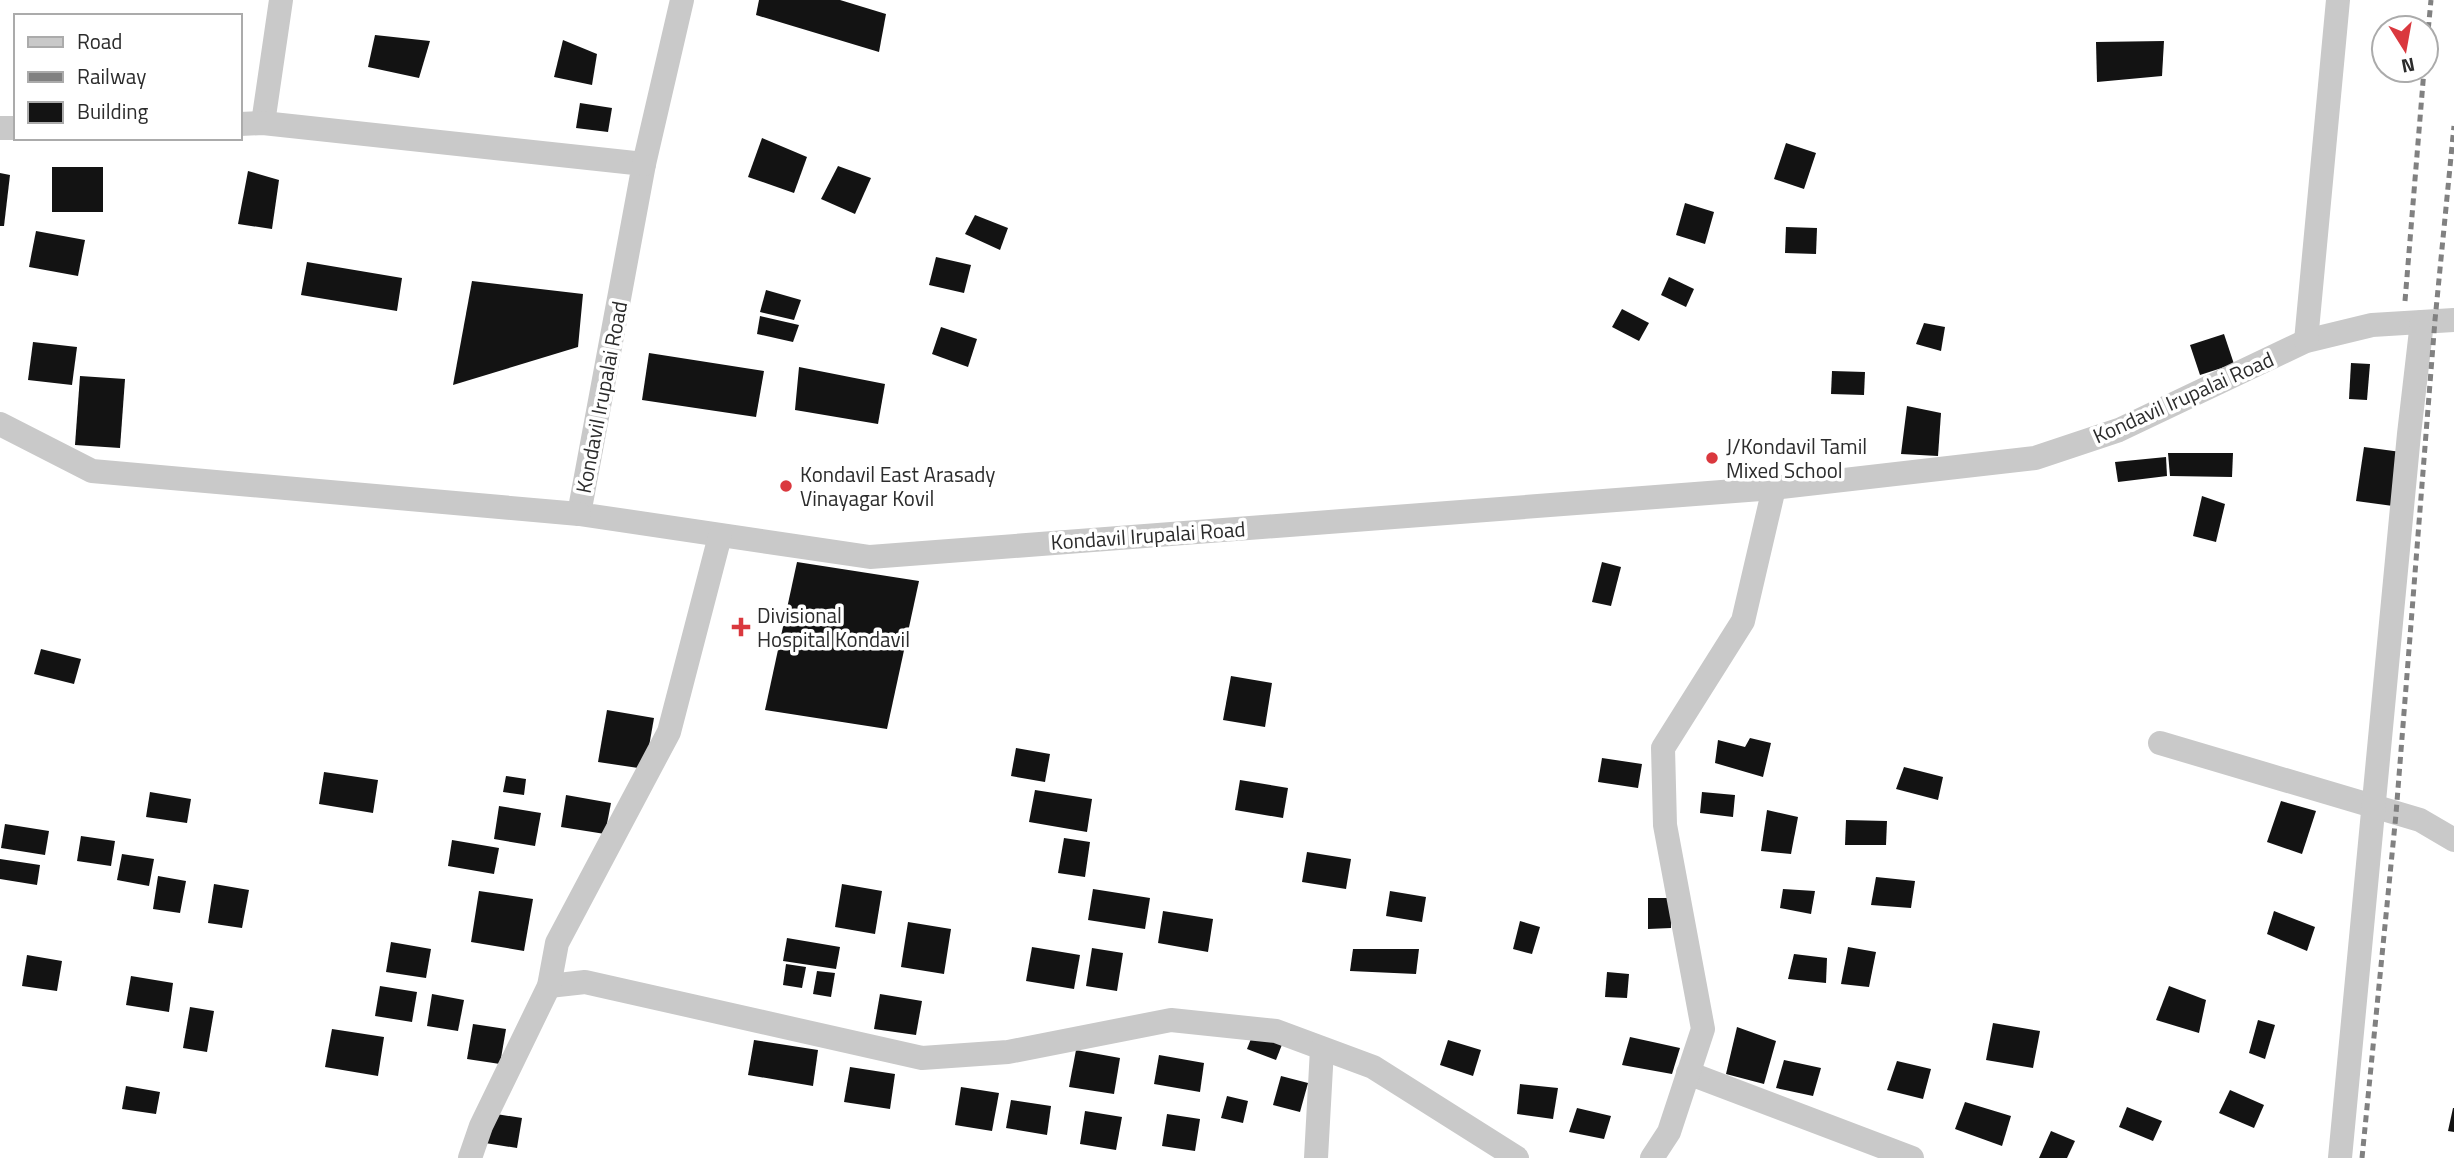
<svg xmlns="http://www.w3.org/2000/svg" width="2454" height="1158" font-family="'Titillium Web',sans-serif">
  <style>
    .building { fill: #131313 }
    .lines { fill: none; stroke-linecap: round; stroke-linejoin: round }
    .minor { stroke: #c9c9c9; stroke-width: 24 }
    .rail { stroke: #818181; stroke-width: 5; stroke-dasharray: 7 5; stroke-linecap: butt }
    .poi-dot { fill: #da383e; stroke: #fff; stroke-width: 2.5 }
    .labels { text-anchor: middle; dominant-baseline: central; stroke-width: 7; stroke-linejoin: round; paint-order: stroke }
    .street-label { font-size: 21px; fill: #2c2c2c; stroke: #fff }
    .poi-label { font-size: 21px; fill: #2c2c2c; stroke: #fff; text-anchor: start }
  </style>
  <rect width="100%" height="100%" fill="#fff"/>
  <g class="building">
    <path d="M759,0H840L886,14L879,52L756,15Z"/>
    <path d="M375,35L430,41L419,78L368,67Z"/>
    <path d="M563,40L597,54L592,85L554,77Z"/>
    <path d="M2164,41L2162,76L2097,82L2096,42Z"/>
    <path d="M580,103L612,108L608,132L576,128Z"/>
    <path d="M762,138L807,157L794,193L748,177Z"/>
    <path d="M1786,143L1816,153L1804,189L1774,179Z"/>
    <path d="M838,166L871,178L855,214L821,199Z"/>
    <rect x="52" y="167" width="51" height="45"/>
    <path d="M248,171L279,180L272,229L238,224Z"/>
    <path d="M0,173L10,175L4,226H0Z"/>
    <path d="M1685,203L1714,212L1705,244L1676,235Z"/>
    <path d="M975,215L1008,228L1000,250L965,234Z"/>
    <path d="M1786,227L1817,228L1816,254L1785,253Z"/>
    <path d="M36,231L85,240L78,276L29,267Z"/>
    <path d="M936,257L971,265L964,293L929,285Z"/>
    <path d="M307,262L402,278L397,311L301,295Z"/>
    <path d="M1669,277L1694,289L1686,307L1661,295Z"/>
    <path d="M472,281L583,294L578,347L453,385Z"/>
    <path d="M766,290L801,300L794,320L760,312Z"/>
    <path d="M1622,309L1649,323L1639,341L1612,327Z"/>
    <path d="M760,316L799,325L793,342L757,334Z"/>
    <path d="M1924,323L1945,327L1941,351L1916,344Z"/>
    <path d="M941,327L977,339L968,367L932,354Z"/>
    <path d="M2224,334L2234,364L2200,375L2190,345Z"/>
    <path d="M33,342L77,347L72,385L28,380Z"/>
    <path d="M649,353L764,371L756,417L642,400Z"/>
    <path d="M2351,363L2370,364L2367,400L2349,399Z"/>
    <path d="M799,367L885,384L878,424L795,410Z"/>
    <path d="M1832,371L1865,372L1864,395L1831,394Z"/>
    <path d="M80,376L125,379L120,448L75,445Z"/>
    <path d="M1907,406L1941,413L1938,456L1901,454Z"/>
    <path d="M2364,447L2401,452L2393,506L2356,501Z"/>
    <path d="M2168,453H2233L2232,477L2170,476Z"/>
    <path d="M2166,457L2167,476L2118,482L2115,462Z"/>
    <path d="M2202,496L2225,504L2216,542L2193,536Z"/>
    <path d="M797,562L919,581L887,729L765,710Z"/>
    <path d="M1602,562L1621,567L1611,606L1592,602Z"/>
    <path d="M41,649L81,659L74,684L34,674Z"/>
    <path d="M1231,676L1272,683L1265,727L1223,720Z"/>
    <path d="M607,710L654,718L645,769L598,762Z"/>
    <path d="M1750,738L1771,743L1763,777L1715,763L1718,740L1745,747Z"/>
    <path d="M1016,748L1050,754L1045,782L1011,776Z"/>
    <path d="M1602,758L1642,764L1638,788L1598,782Z"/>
    <path d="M1904,767L1943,777L1938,800L1896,789Z"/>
    <path d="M324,772L378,780L373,813L319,804Z"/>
    <path d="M506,776L526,779L524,795L503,792Z"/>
    <path d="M1240,780L1288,788L1283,818L1235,810Z"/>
    <path d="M1035,790L1092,799L1087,832L1029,822Z"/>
    <path d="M150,792L191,799L187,823L146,817Z"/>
    <path d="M1702,792L1735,795L1733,817L1700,813Z"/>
    <path d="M566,795L611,803L605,834L561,827Z"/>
    <path d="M2281,801L2316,811L2302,854L2267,842Z"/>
    <path d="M499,806L541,813L535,846L494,839Z"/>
    <path d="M1767,810L1798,817L1791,854L1761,851Z"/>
    <path d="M1846,820L1887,821L1886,845H1845Z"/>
    <path d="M5,824L49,831L45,855L1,848Z"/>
    <path d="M81,836L115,841L111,866L77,861Z"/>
    <path d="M1064,838L1090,842L1085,877L1058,873Z"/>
    <path d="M452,840L499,848L494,874L448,866Z"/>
    <path d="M1307,852L1351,859L1346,889L1302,882Z"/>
    <path d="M122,854L154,859L149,886L117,880Z"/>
    <path d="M0,859L40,865L37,885L0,879Z"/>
    <path d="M158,876L186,881L180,913L153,909Z"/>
    <path d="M1876,877L1915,881L1911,908L1871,905Z"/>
    <path d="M214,884L249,890L242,928L208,923Z"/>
    <path d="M842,884L882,891L875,934L835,927Z"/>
    <path d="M1093,889L1150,898L1145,929L1088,920Z"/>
    <path d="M1783,889L1815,891L1811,914L1780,908Z"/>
    <path d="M479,891L533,899L524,951L471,942Z"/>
    <path d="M1390,891L1426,897L1422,922L1386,916Z"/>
    <path d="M1648,898H1671V928L1648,929Z"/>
    <path d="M1163,911L1213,919L1208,952L1158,943Z"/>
    <path d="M2274,911L2315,927L2307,951L2267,934Z"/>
    <path d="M1520,921L1540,927L1532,954L1513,949Z"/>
    <path d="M908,922L951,929L944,974L901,967Z"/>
    <path d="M787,938L840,947L836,969L783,961Z"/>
    <path d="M391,942L431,949L426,978L386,972Z"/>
    <path d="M1032,947L1080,955L1074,989L1026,981Z"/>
    <path d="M1848,947L1876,952L1869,987L1841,984Z"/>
    <path d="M1092,948L1123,953L1117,991L1086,986Z"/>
    <path d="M1353,949H1419L1416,974L1350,971Z"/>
    <path d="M1794,954L1827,958L1826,983L1788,979Z"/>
    <path d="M27,955L62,961L57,991L22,986Z"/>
    <path d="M786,964L806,967L802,988L783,985Z"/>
    <path d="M817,971L835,973L831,997L813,994Z"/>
    <path d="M1607,972L1629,974L1627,998L1605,997Z"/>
    <path d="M131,976L173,983L169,1012L126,1005Z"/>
    <path d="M380,986L417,992L412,1022L375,1016Z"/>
    <path d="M2169,986L2206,1000L2199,1033L2156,1020Z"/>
    <path d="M432,994L464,1000L458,1031L427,1026Z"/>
    <path d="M880,994L922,1001L916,1035L874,1029Z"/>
    <path d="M190,1007L214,1011L207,1052L183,1048Z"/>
    <path d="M2258,1020L2275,1025L2265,1059L2249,1053Z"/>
    <path d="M1993,1023L2040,1031L2033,1068L1986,1060Z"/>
    <path d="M473,1024L506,1029L500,1064L467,1059Z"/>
    <path d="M1737,1027L1776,1041L1764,1084L1726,1074Z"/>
    <path d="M332,1029L384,1037L378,1076L325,1067Z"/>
    <path d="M1254,1031L1283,1042L1276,1060L1247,1049Z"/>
    <path d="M1630,1037L1680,1048L1672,1074L1622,1065Z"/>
    <path d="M754,1040L818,1050L813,1086L748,1075Z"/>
    <path d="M1448,1040L1481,1050L1473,1076L1440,1065Z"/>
    <path d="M1076,1050L1120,1058L1114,1094L1069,1087Z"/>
    <path d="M1159,1055L1204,1063L1200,1092L1154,1084Z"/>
    <path d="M1784,1060L1821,1068L1813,1096L1776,1088Z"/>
    <path d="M1897,1061L1931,1069L1923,1099L1887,1090Z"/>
    <path d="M850,1067L895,1074L890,1109L844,1102Z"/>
    <path d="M1281,1076L1308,1083L1300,1112L1273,1105Z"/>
    <path d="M1520,1084L1558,1088L1553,1119L1517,1114Z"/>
    <path d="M126,1086L160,1092L156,1114L122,1109Z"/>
    <path d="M961,1087L999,1093L992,1131L955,1125Z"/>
    <path d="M2230,1090L2264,1105L2254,1128L2219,1113Z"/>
    <path d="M1227,1096L1248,1101L1243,1123L1221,1118Z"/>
    <path d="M1011,1100L1051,1106L1047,1135L1006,1128Z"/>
    <path d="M1965,1102L2011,1116L2002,1146L1955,1129Z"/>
    <path d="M2127,1107L2162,1121L2153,1141L2119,1127Z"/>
    <path d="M1577,1108L1611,1116L1604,1139L1569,1132Z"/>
    <path d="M2453,1108H2454V1132L2448,1131Z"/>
    <path d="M1085,1111L1122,1117L1116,1150L1080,1144Z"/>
    <path d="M490,1113L522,1118L517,1148L485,1143Z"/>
    <path d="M1167,1114L1200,1119L1195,1151L1162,1146Z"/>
    <path d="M2051,1131L2075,1141L2067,1158H2039Z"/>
  </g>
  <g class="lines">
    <g class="minor">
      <path d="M263,123L281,0"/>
      <path d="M240,124L263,123L644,164L579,514L870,557L1774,488L2035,458L2119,430L2306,341L2372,325L2454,320"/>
      <path d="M0,128H16"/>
      <path d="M644,164L682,0"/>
      <path d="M2306,341L2338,0"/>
      <path d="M0,424L92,471L579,514"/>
      <path d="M2160,743L2420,820L2454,840"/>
      <path d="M549,986L585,982L922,1058L1008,1052L1171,1020L1276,1031L1373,1067L1517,1158"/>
      <path d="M1688,1073L1912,1158"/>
      <path d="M470,1158L481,1126L549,986L557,943L669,732L720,536"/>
      <path d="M1316,1158L1322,1049"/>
      <path d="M1652,1158L1669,1132L1703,1029L1665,825L1663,748L1743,621L1774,488"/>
      <path d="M2340,1158L2409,434L2422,322"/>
    </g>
    <g class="rail">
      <path d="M2426,53L2431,0"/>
      <path d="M2405,301L2424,70"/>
      <path d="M2362,1158L2396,814L2435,320L2454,126"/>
    </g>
  </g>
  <g class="poi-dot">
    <circle cx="1712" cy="458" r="7"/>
    <circle cx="786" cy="486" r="7"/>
    <path d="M737.5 616.5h7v7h7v7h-7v7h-7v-7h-7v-7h7z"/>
  </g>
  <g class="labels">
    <g class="street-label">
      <text transform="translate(601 397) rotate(-79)">Kondavil Irupalai Road</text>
      <text transform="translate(2183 397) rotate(-24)">Kondavil Irupalai Road</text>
      <text transform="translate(1148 535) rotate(-4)">Kondavil Irupalai Road</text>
    </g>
    <g class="poi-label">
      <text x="1726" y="446">J/Kondavil Tamil<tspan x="1726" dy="24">Mixed School</tspan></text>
      <text x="800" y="474">Kondavil East Arasady<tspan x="800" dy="24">Vinayagar Kovil</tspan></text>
      <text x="757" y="615">Divisional<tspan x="757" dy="24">Hospital Kondavil</tspan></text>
    </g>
  </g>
  <rect x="14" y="14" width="228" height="126" fill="#ffffff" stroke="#ababab" stroke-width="2"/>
  <rect x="28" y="37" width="35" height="10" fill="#c9c9c9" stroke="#ababab" stroke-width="2"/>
  <text x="77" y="49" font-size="21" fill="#2c2c2c">Road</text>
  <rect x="28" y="72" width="35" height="10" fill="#818181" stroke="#ababab" stroke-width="2"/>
  <text x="77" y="84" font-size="21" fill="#2c2c2c">Railway</text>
  <rect x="28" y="102" width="35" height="21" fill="#131313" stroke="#ababab" stroke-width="2"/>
  <text x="77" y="119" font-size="21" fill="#2c2c2c">Building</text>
  <g transform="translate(2405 49) rotate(169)"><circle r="33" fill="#ffffff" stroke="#ababab" stroke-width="2"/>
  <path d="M0-5L12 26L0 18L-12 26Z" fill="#da383e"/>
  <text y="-10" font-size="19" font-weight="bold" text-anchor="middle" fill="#2c2c2c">N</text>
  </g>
</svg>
